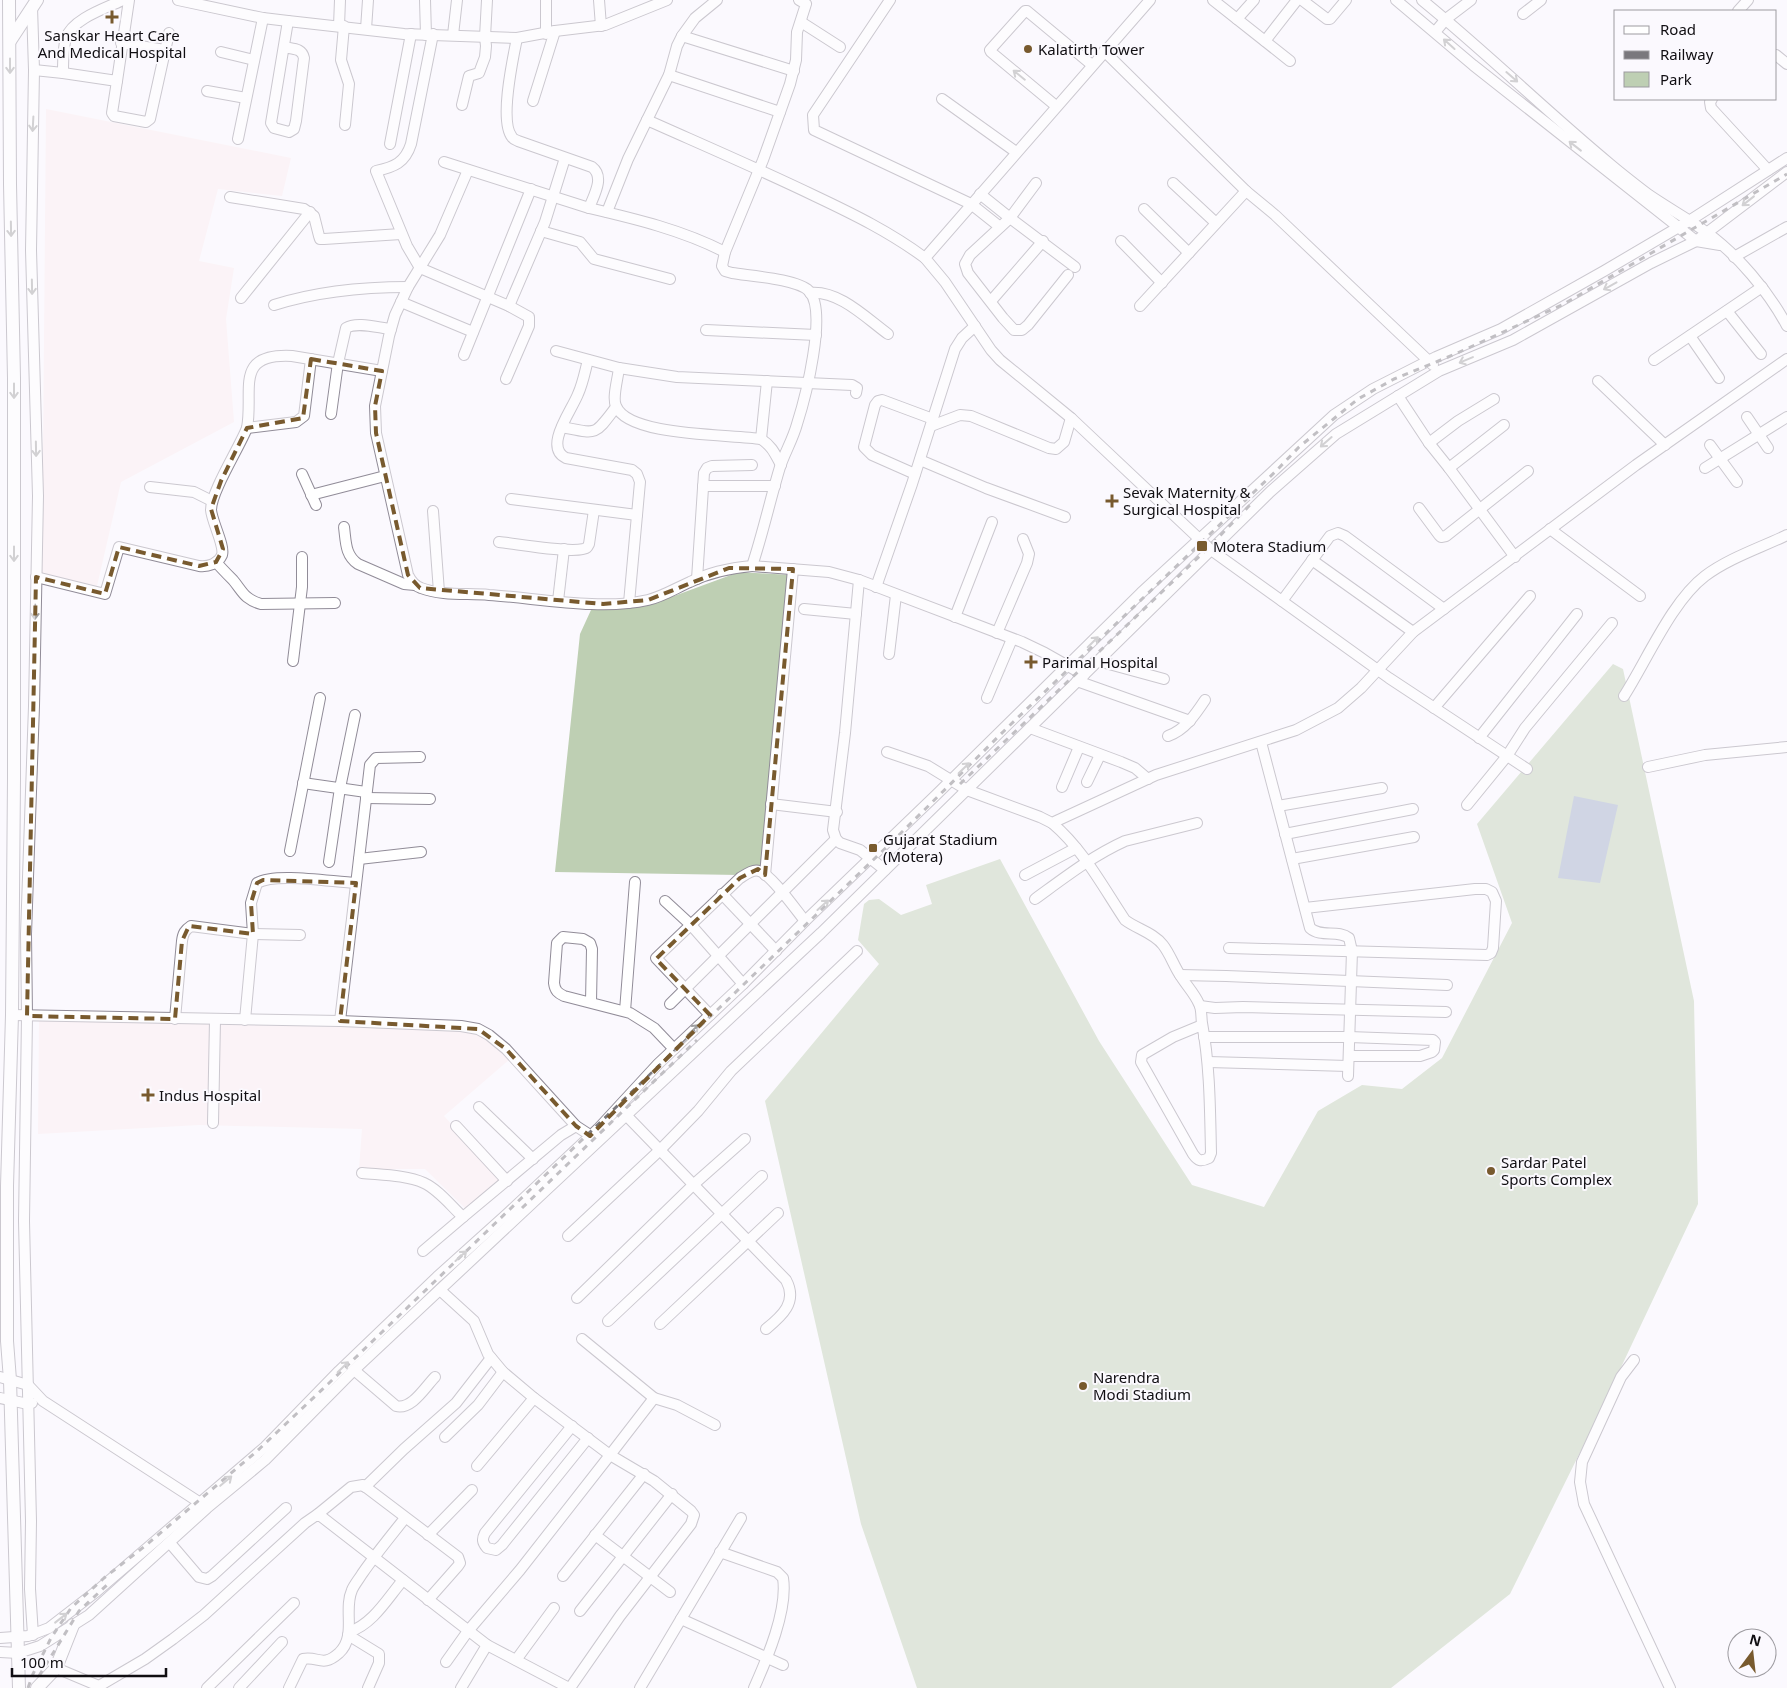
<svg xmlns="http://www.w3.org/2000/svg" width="1787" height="1688" font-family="'Noto Sans',sans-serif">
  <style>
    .commercial { fill: #fbebef }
    .green { fill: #becfb3 }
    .water { fill: #9ba9c6 }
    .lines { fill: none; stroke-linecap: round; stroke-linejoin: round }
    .minor-casing { stroke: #918c98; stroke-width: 12 }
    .major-casing { stroke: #918c98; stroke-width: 14 }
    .minor { stroke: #fff; stroke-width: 10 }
    .major { stroke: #fff; stroke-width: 12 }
    .rail { stroke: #7a787d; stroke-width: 3; stroke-dasharray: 6 6; stroke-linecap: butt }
    .oneway { stroke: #9f9fa0 }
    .marked { fill: none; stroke: #785a2e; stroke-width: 4; stroke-dasharray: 10 6; stroke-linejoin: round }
    .poi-dot { fill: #785a2e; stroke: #fbf9fe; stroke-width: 2 }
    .labels { text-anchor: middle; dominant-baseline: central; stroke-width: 4; stroke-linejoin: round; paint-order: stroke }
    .poi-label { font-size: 15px; fill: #100e12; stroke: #fbf9fe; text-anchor: start }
  </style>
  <rect width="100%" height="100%" fill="#fbf9fe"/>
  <g class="commercial">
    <path d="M46,109L291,158L282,196L218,189L199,261L234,268L226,319L234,422L121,482L97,586L42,574Z"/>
    <path d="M39,1020L460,1030L478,1033L510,1059L444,1116L503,1180L468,1211L425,1169H359L362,1129L199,1125L38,1134Z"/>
  </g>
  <g class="green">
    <path d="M739,572L791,575L769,869L739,875L555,872L580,634L591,610L647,606Z"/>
    <path d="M1613,664L1623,669L1694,1001L1698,1204L1599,1414L1510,1594L1391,1688H917L861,1524L765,1101L879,964L858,940L864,904L869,900L879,899L901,915L932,904L926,885L1000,859L1099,1041L1192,1185L1264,1207L1318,1111L1362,1085L1402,1089L1442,1058L1512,923L1477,824Z"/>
  </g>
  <path class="water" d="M1574,796L1618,805L1600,883L1558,878Z"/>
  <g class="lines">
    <g class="minor-casing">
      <g id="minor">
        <path d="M178,0L263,18L288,21L404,34L517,38L555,31L605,25L667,0"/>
        <path d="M425,0L426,35"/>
        <path d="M546,0V34"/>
        <path d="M599,0L601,26"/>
        <path d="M717,0L695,18L682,36L677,46L669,75L647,120C703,145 759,169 815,196C853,214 890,232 925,258"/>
        <path d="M890,0L813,115L814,130L971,204L1000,227"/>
        <path d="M1150,0L925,258L945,282L991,350L1000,360L1071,418L1211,550L1389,678L1527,769"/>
        <path d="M1213,0L1290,61"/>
        <path d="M1302,0L1327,19H1330L1346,0"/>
        <path d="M1396,0L1473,65L1696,241L1720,245"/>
        <path d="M1422,0C1487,53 1546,111 1610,164C1623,175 1636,185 1649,195C1668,208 1688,219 1706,232C1737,254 1769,292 1787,326"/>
        <path d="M32,7L34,70L31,250L38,496L34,706L26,934L27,1016L24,1221L31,1521L30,1589L33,1635"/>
        <path d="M1738,11L1748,0"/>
        <path d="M1523,14L1541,0"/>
        <path d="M1237,19L1254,0"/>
        <path d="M801,22L840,47"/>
        <path d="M339,26L340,0"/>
        <path d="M344,26L341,60L349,84L345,125"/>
        <path d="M366,29L368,0"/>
        <path d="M1435,32L1446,19L1471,0"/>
        <path d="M433,34L411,144C405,163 394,167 376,171L407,246L420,268L509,306L529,317V326L506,379"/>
        <path d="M453,35L457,0"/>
        <path d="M682,36L794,71"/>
        <path d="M517,38C513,58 499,121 512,137C513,139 516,140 518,141L592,167C605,177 594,195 589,208C636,219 682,230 725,252"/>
        <path d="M1265,41L1297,0"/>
        <path d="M121,43L165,50"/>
        <path d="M284,47C293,49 302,48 304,58L296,121L294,129L289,132L274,128L271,123L288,21"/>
        <path d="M1104,51L1246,191L1275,215L1433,365"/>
        <path d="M221,52L254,60"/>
        <path d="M1776,55L1787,64"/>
        <path d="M34,70L63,73C63,62 63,48 66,38C72,19 106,8 123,0"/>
        <path d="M63,73L117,81L129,0"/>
        <path d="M669,75L780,112"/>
        <path d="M117,81L112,113L114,116L146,122L150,119L169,33"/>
        <path d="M207,91L246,98"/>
        <path d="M942,99L1016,152"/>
        <path d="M1712,99L1710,102L1711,108L1768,170"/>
        <path d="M533,101L555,31"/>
        <path d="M462,105L469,76L479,73L485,57L486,46L485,37L487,0"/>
        <path d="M1056,106L991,52L990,50L1025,11H1027L1092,65"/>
        <path d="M238,139L263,18"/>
        <path d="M390,144L411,34"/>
        <path d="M444,162L589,208"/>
        <path d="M468,170L440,235L408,287L395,315L389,336L375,406L376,433L408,575C411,581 415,586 421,588C442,596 467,593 489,595C537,598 601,611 648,600C664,596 676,588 690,582C710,572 730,568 752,566C763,533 770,500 780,467C785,452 793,439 797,424C805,399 828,311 809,291C797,279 750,276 732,273L725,271L722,266L725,252L763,160L790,84L796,60L797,32L806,4L799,0"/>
        <path d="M1173,183L1216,223"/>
        <path d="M980,194L1010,218L1036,183"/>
        <path d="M230,197L304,209L314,216L319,236L320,239H324L401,234"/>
        <path d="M1144,209L1189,253"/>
        <path d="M607,212L628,159L647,120"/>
        <path d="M541,231L580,242L594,259L670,279"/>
        <path d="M1121,241L1162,283"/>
        <path d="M1734,257L1787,227"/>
        <path d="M1068,275L1028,325L1022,330H1014L1003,318L968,273L965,264L970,255L1010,218L1075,267"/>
        <path d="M810,293C839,290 866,318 888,334"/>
        <path d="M241,298L310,212"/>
        <path d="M991,301L1043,241"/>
        <path d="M401,302L473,332"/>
        <path d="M274,305C315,292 365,287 408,287"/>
        <path d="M509,306L545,222L565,158"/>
        <path d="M1140,306L1246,191"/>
        <path d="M1727,311L1761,354"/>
        <path d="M706,330L816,335"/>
        <path d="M1690,336L1719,378"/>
        <path d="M556,351L619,368L677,377L852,385L857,388L856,393"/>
        <path d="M464,355L531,189"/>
        <path d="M588,360C585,371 583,383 578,394C572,410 543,447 566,458L632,470L637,474L640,482L629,603"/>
        <path d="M1654,360L1762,287"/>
        <path d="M619,368C618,378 612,398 616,406C628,437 731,434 761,439C772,446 775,454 781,465"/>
        <path d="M1598,381L1665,445"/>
        <path d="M1398,396L1429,443L1449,468L1515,557"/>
        <path d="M331,414L338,363L346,328C357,321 379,328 391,329"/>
        <path d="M1747,417L1768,448"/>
        <path d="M931,426L960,415L971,416L1049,448L1056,449L1064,442L1071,418"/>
        <path d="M562,427C598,434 594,436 616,407"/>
        <path d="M247,428L296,422L304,416L311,359"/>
        <path d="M761,439L767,381"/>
        <path d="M1429,443L1458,421L1494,399"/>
        <path d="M1710,445L1737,482"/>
        <path d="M920,460L986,488L1065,517"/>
        <path d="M1449,468L1504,425"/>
        <path d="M1705,468L1787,417"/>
        <path d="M302,474L316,505"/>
        <path d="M915,474L872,455L864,447L875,405L878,401L882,400L933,419"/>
        <path d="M703,486H775"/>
        <path d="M150,487L194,492L212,501"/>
        <path d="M311,495L385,476"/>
        <path d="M511,499L637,515"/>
        <path d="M1419,508L1439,535L1441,537L1446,536L1528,471"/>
        <path d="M433,511L439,592"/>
        <path d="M344,527C346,542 345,555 358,564L404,584L415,585"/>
        <path d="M1550,529L1640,596"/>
        <path d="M499,542C518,544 567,553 583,549C587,548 587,548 589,544L594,510"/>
        <path d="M1312,560L1413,632"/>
        <path d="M216,562C221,568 227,574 233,580C243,592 244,599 261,604L335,603"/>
        <path d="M752,566L829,572L859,580L1022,642L1045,653L1084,675"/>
        <path d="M36,577L105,594L119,547L199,566C208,567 218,564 222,555C225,546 212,522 211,510C211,492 239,448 247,428C254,390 233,353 292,356L382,371"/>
        <path d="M697,579L704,473L707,468L712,466L752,465"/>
        <path d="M859,580L845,733L833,830L836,839L840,843L860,850L885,870"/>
        <path d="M876,587L912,484L955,349L962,338L975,326"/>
        <path d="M558,601L564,549"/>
        <path d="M1282,601L1330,536L1338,533L1345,536L1444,609"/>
        <path d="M804,609L856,614"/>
        <path d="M955,617L992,522"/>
        <path d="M997,633L1027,563L1029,554L1023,539"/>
        <path d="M889,654L896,595"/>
        <path d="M293,661L302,587V557"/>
        <path d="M1098,661L1164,679"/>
        <path d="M1077,681L1190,721"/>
        <path d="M1624,696C1647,660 1672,601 1705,576C1729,558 1760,548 1787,535"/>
        <path d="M987,698L1012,639"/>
        <path d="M1434,708L1530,596"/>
        <path d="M1030,728L1121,762L1135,768L1148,779"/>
        <path d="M1168,736C1185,730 1195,715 1205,700"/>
        <path d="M1479,738L1577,614"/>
        <path d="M1261,742L1310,928C1321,938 1338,929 1349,938L1352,951L1348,1076"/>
        <path d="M887,752L928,766L967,790L1040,817L1052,823L1156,775L1296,730L1338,708L1361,688L1413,632L1636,465L1787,359"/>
        <path d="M1648,767L1705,755L1787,747"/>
        <path d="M1087,782L1100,755"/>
        <path d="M303,783L366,792"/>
        <path d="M1062,787L1079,747"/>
        <path d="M366,798L430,799"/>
        <path d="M771,804L837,812"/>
        <path d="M1467,805L1507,756L1525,728L1612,623"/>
        <path d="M1278,806L1382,788"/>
        <path d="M1052,823C1083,849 1103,887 1125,920C1137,929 1154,933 1163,945C1170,954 1174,966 1180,975C1186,985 1195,994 1199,1004C1202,1009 1201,1017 1202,1023C1210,1066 1210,1109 1211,1153L1209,1158C1201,1162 1198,1161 1193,1154L1141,1062L1142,1055L1173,1037L1202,1025"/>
        <path d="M1285,834L1413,809"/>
        <path d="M290,851L320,698"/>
        <path d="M359,859L421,852"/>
        <path d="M1292,859L1414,837"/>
        <path d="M329,862L340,788L355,715"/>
        <path d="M765,875L793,569"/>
        <path d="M1025,875L1076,848"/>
        <path d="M722,894L776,951"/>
        <path d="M1035,899C1064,878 1092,856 1125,841L1197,823"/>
        <path d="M665,901L691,925L743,984"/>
        <path d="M1229,948L1487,955L1491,953L1493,948L1496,901L1492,892L1486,889H1475L1305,908"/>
        <path d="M1180,975L1226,976L1447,985"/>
        <path d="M591,1002L592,949L590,943L583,939L563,937L557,943L554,983C555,991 558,993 564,996L630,1013L654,1028L674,1049"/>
        <path d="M670,1004L836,839"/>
        <path d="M1200,1006L1215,1008L1243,1007L1446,1012"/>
        <path d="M625,1011L635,882"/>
        <path d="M12,1015L340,1021L461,1026L478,1029L489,1035L506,1049L576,1126"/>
        <path d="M710,1015L656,958L740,878C745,875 753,869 759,871C771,874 796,910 805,921"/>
        <path d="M175,1019L182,941C183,933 185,930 191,926L253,934L300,935"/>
        <path d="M245,1020L253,934L251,903L257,883C276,872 332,882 356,883"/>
        <path d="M340,1021L370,765L376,758L420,757"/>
        <path d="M1204,1037H1349L1433,1040L1435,1042L1434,1050L1432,1052L1420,1056H1349"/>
        <path d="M1208,1062L1348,1066"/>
        <path d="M479,1107L533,1159"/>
        <path d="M623,1112L786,1280C798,1302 782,1316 766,1329"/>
        <path d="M213,1123L215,1020"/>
        <path d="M456,1126L507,1181"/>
        <path d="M362,1173C382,1175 406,1175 424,1183C439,1190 451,1206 463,1217L423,1251"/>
        <path d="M463,1217L561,1135L576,1126L596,1139"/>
        <path d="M568,1236L660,1150L698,1111L731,1071L857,951"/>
        <path d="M440,1290L474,1321L488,1354L503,1372L534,1398L610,1455L520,1570L468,1631L446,1662"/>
        <path d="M577,1298L693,1185L745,1139"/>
        <path d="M608,1321L762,1176"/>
        <path d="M660,1324L778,1213"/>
        <path d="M1634,1360L1621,1377L1582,1462L1580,1482L1584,1504L1670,1688"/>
        <path d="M354,1370L396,1406C412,1410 425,1387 435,1377"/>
        <path d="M0,1377L28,1385L43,1401L205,1506"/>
        <path d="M0,1398L28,1404L32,1403"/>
        <path d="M654,1398L677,1405L715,1425"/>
        <path d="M572,1426L485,1533C482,1539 482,1542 487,1548L496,1550L502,1545L588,1438"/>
        <path d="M445,1437L478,1405L503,1372"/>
        <path d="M477,1466L534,1398"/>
        <path d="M365,1487L404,1449L456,1403L491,1358"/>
        <path d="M318,1514L351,1487L363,1485L458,1557L460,1563L458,1566L428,1600"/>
        <path d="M428,1535L472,1490"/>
        <path d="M595,1535L670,1592"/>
        <path d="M170,1543L199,1577L207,1579L212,1576L286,1508"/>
        <path d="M720,1552L777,1572L783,1578C788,1610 767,1659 754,1688"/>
        <path d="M563,1576L644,1474"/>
        <path d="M580,1611L672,1494"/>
        <path d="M681,1619L783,1665"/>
        <path d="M349,1632C373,1624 387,1599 403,1580"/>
        <path d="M348,1635L379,1654V1663L368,1688"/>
        <path d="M0,1638L28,1636L49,1628L97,1591L265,1447L339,1371L437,1277L506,1215L598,1129L658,1064L743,984L805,921L937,794L1141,593L1334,415L1373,389L1436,357L1501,329L1604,271L1689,221L1787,158"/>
        <path d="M0,1652L18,1653L40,1646L89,1615L207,1508L265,1460L354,1370L821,933L1270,492L1336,434L1439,371L1513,340L1651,263L1696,241L1787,172"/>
        <path d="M516,1660L554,1608"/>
        <path d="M56,1668L99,1686L145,1659L173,1639L204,1615L305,1523L318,1514L487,1645L569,1688"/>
        <path d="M207,1688L294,1603"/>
        <path d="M239,1688L282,1642"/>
        <path d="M289,1688L303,1659C319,1656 322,1668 339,1653C357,1636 343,1610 352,1590C354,1585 359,1579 362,1574C375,1555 390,1537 405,1518"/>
        <path d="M461,1688L487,1645"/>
        <path d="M570,1688L620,1616L691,1524L694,1515L691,1511L654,1481L610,1455L654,1398L582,1339"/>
        <path d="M640,1688L741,1518"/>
      </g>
    </g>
    <g class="major-casing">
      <g id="major">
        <path d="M9,0L10,184L14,378V778L12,1015L7,1186V1341L10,1380L19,1688"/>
        <path d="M10,41L37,0"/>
        <path d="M37,1688L56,1668L73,1625"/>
      </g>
    </g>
    <use href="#minor" class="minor"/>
    <use href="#major" class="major"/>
    <g class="rail">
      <path d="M960,784L1206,550L1250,505"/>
      <path d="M522,1208L697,1040"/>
      <path d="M39,1676L79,1611L109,1583"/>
      <path d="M28,1688L33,1674L51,1638L71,1608L104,1578L145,1546L256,1452L328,1384L896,838L1008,727L1276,471L1299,447L1358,399L1394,379L1453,355L1562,305L1787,174"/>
    </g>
  </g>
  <defs><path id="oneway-shaft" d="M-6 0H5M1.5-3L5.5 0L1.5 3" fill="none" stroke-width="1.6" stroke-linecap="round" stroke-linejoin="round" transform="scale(1.25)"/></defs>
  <g class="oneway">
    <use href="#oneway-shaft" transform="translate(1449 44) rotate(-138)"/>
    <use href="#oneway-shaft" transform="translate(10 66) rotate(90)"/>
    <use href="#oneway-shaft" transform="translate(1019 75) rotate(-141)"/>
    <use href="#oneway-shaft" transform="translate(1512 77) rotate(41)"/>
    <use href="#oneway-shaft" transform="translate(33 124) rotate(93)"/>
    <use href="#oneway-shaft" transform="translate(1575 146) rotate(-142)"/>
    <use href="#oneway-shaft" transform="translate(1748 201) rotate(142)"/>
    <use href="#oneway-shaft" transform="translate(11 229) rotate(89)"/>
    <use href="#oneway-shaft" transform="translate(1610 286) rotate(151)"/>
    <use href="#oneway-shaft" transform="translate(32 287) rotate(89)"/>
    <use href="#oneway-shaft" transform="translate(1466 360) rotate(157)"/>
    <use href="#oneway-shaft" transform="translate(14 391) rotate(90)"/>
    <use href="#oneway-shaft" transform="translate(1326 442) rotate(139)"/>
    <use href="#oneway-shaft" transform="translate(36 449) rotate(89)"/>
    <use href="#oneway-shaft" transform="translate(14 554) rotate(90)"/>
    <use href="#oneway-shaft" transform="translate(35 612) rotate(91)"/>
    <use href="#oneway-shaft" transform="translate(1093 642) rotate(-45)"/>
    <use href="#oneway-shaft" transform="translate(964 768) rotate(-44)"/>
    <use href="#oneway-shaft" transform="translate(823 905) rotate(-42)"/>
    <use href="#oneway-shaft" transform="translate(693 1030) rotate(-43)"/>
    <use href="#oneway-shaft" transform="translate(461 1256) rotate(-42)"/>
    <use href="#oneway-shaft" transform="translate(343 1367) rotate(-44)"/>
    <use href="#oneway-shaft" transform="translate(226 1481) rotate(-40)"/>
    <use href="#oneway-shaft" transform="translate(61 1618) rotate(-38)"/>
  </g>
  <path d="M0 0H1787V1688H0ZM311,359L382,371L375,406L376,433L408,575L420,588L603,604L648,600L729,568L793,569L765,875L758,869L740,878L656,959L710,1015L590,1136L576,1126L506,1049L478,1029L340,1021L356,883L263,880L257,883L251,903L253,934L189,926L182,941L175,1019L27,1016L36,577L105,594L119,547L199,566L216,562L223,549L211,509L221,481L247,428L303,418Z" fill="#fbf9fe" fill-opacity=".55" fill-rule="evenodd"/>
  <path class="marked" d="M311,359L382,371L375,406L376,433L408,575L420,588L603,604L648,600L729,568L793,569L765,875L758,869L740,878L656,959L710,1015L590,1136L576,1126L506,1049L478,1029L340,1021L356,883L263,880L257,883L251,903L253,934L189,926L182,941L175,1019L27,1016L36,577L105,594L119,547L199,566L216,562L223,549L211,509L221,481L247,428L303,418Z"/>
  <g class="poi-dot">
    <path d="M109.5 9.5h5v5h5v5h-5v5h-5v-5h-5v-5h5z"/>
    <circle cx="1028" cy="49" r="5"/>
    <path d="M1109.5 493.5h5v5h5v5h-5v5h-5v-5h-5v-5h5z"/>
    <rect x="1196" y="540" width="12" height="12" rx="2.5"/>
    <path d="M1028.5 654.5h5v5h5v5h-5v5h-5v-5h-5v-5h5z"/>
    <rect x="868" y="843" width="10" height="10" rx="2.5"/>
    <path d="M145.5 1087.5h5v5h5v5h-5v5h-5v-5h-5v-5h5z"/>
    <circle cx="1491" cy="1171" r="5"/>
    <circle cx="1083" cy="1386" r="5"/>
  </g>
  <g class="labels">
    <g class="poi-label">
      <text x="112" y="35" text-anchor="middle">Sanskar Heart Care<tspan x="112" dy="17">And Medical Hospital</tspan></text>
      <text x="1038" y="49">Kalatirth Tower</text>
      <text x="1123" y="492">Sevak Maternity &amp;<tspan x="1123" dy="17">Surgical Hospital</tspan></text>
      <text x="1213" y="546">Motera Stadium</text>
      <text x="1042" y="662">Parimal Hospital</text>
      <text x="883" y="839">Gujarat Stadium<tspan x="883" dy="17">(Motera)</tspan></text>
      <text x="159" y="1095">Indus Hospital</text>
      <text x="1501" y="1162">Sardar Patel<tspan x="1501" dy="17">Sports Complex</tspan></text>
      <text x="1093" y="1377">Narendra<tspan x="1093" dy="17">Modi Stadium</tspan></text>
    </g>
  </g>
  <rect x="1614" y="10" width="162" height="90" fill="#fbf9fe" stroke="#9d9ba0"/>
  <rect x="1624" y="26" width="25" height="8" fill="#ffffff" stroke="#9d9ba0"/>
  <text x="1660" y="35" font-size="15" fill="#100e12">Road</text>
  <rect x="1624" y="51" width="25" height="8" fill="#7a787d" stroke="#9d9ba0"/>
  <text x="1660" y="60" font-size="15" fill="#100e12">Railway</text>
  <rect x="1624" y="72" width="25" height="15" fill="#becfb3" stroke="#9d9ba0"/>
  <text x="1660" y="85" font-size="15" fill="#100e12">Park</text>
  <g transform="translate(1752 1653) rotate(15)"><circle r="24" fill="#fbf9fe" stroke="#9d9ba0"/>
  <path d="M0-4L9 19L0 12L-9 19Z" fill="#785a2e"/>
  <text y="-8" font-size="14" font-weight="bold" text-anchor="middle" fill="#100e12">N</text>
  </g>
  <path d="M12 1668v8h154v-8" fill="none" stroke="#100e12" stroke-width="2.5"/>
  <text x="20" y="1668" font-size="15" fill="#100e12" stroke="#fbf9fe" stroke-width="4" paint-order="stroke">100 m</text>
</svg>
